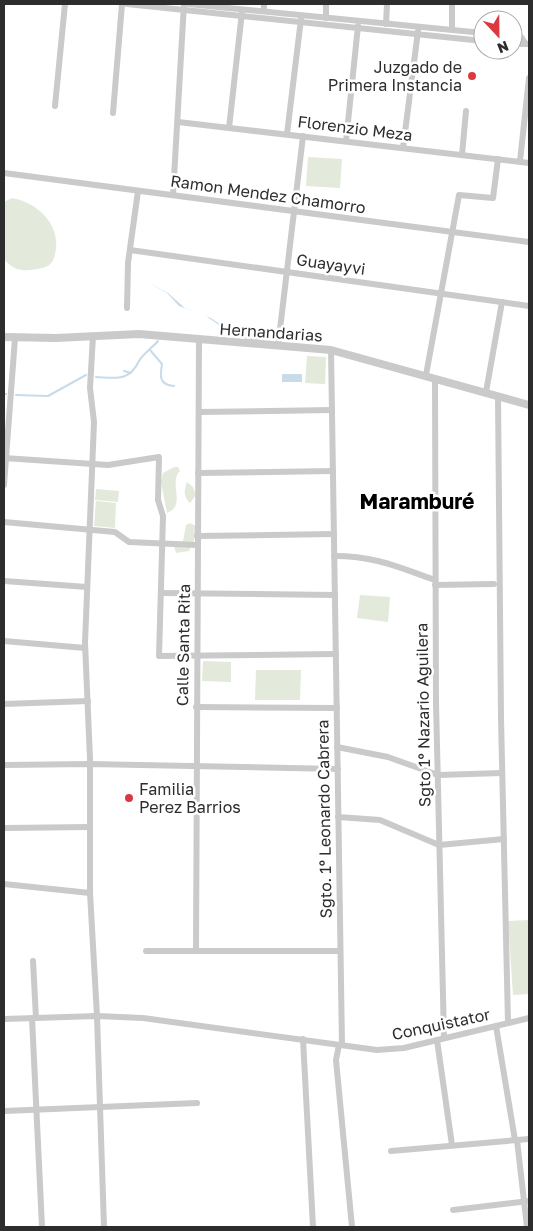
<svg xmlns="http://www.w3.org/2000/svg" width="533" height="1231" font-family="'Golos Text',sans-serif">
  <style>
    .green { fill: #e3eadb }
    .water { fill: #c8dbe9 }
    .lines { fill: none; stroke-linecap: round; stroke-linejoin: round }
    .stream { stroke: #c8dbe9; stroke-width: 2 }
    .minor { stroke: #cacaca; stroke-width: 6 }
    .tertiary { stroke: #cacaca; stroke-width: 8 }
    .poi-dot { fill: #da393f; stroke: #fff; stroke-width: 2 }
    .labels { text-anchor: middle; dominant-baseline: central; stroke-width: 5; stroke-linejoin: round; paint-order: stroke }
    .poi-label { font-size: 16px; fill: #2d2d2d; stroke: #fff; text-anchor: end }
    .street-label { font-size: 16px; fill: #2d2d2d; stroke: #fff }
    .district-label { font-size: 21px; font-weight: bold; fill: #000; stroke: #fff }
  </style>
  <rect width="100%" height="100%" fill="#fff"/>
  <g class="green">
    <path d="M308,157L342,159L340,188L306,186Z"/>
    <path d="M12,198C36,202 59,223 56,248C54,266 48,268 30,270C18,271 11,268 4,259V202Z"/>
    <path d="M307,356L326,357L325,384L305,383Z"/>
    <path d="M174,467H178L180,471C168,482 187,506 167,513L161,482L163,473Z"/>
    <path d="M187,482L193,487L196,495L190,503C183,497 184,490 187,482Z"/>
    <path d="M96,489L119,491L118,502L95,500Z"/>
    <path d="M96,501L116,503L115,528L94,526Z"/>
    <path d="M190,523L196,526L197,533L189,551L176,553L174,546L183,541L186,525Z"/>
    <path d="M360,595L390,597L388,622L357,618Z"/>
    <path d="M203,661L231,662V682L202,681Z"/>
    <path d="M256,670H301L300,700H255Z"/>
    <path d="M529,920V994L513,995L508,921Z"/>
  </g>
  <g class="water">
    <path d="M146,281L168,293L185,308L211,318L235,335L273,341L250,340L233,335L206,316L179,306L167,293Z"/>
    <rect x="282" y="374" width="20" height="8"/>
  </g>
  <g class="lines">
    <g class="stream">
      <path d="M150,350L162,364C160,376 159,385 174,386"/>
      <path d="M124,371L131,373"/>
      <path d="M96,377C116,378 129,382 139,361C142,355 153,347 158,341"/>
      <path d="M4,394H6"/>
      <path d="M16,395L48,396L86,375"/>
    </g>
    <g class="minor">
      <path d="M127,4L483,41"/>
      <path d="M188,4L483,33"/>
      <path d="M264,11V4"/>
      <path d="M326,18V4"/>
      <path d="M386,24L387,4"/>
      <path d="M452,30V4"/>
      <path d="M513,36L521,37L525,43"/>
      <path d="M513,44H529"/>
      <path d="M55,106L65,4"/>
      <path d="M113,113L122,4"/>
      <path d="M178,122L529,163"/>
      <path d="M229,128L242,12"/>
      <path d="M287,134L301,19"/>
      <path d="M346,141L358,26"/>
      <path d="M403,148L418,31"/>
      <path d="M462,155L466,111"/>
      <path d="M520,161L529,78"/>
      <path d="M4,173L529,242"/>
      <path d="M173,195L184,4"/>
      <path d="M130,250L529,306"/>
      <path d="M127,308L128,263L138,191"/>
      <path d="M93,336L90,388L94,422L85,643L90,759V893L97,1016L104,1227"/>
      <path d="M278,346L303,136"/>
      <path d="M331,350L342,1045"/>
      <path d="M426,375L459,195L493,198L498,159"/>
      <path d="M435,378L436,703L444,1038"/>
      <path d="M486,392L502,302"/>
      <path d="M498,396L501,718L508,1023"/>
      <path d="M199,412L332,410"/>
      <path d="M4,458L108,465L159,457L158,500L163,516L159,656L336,654"/>
      <path d="M198,473L333,471"/>
      <path d="M4,485L15,338"/>
      <path d="M4,522L115,532L129,542L197,545"/>
      <path d="M197,536L334,534"/>
      <path d="M334,556C375,556 398,567 435,580"/>
      <path d="M4,581L87,587"/>
      <path d="M435,585L494,584"/>
      <path d="M161,593L335,595"/>
      <path d="M4,641L85,648"/>
      <path d="M4,704L88,701"/>
      <path d="M196,707L337,708"/>
      <path d="M337,747L388,757L438,775L502,773"/>
      <path d="M4,765L90,764L338,769"/>
      <path d="M338,817L380,820L439,845L504,839"/>
      <path d="M4,828L90,827"/>
      <path d="M4,884L90,893"/>
      <path d="M146,951H340"/>
      <path d="M196,951L199,340"/>
      <path d="M33,961L36,1018"/>
      <path d="M32,1018L42,1227"/>
      <path d="M4,1019L97,1016L143,1018L377,1050L404,1048L529,1018"/>
      <path d="M496,1026L515,1140"/>
      <path d="M303,1039L313,1227"/>
      <path d="M437,1040L452,1145"/>
      <path d="M339,1045L336,1060L352,1227"/>
      <path d="M4,1111L197,1103"/>
      <path d="M517,1140L527,1227"/>
      <path d="M391,1151L529,1139"/>
      <path d="M453,1210L529,1201"/>
    </g>
    <path class="tertiary" d="M4,337L56,338L139,334L331,350L529,405"/>
  </g>
  <g class="poi-dot">
    <circle cx="472" cy="76" r="5"/>
    <circle cx="129" cy="798" r="5"/>
  </g>
  <g class="labels">
    <g class="poi-label">
      <text x="462" y="67">Juzgado de<tspan x="462" dy="18">Primera Instancia</tspan></text>
      <text x="139" y="789" text-anchor="start">Familia<tspan x="139" dy="18">Perez Barrios</tspan></text>
    </g>
    <g class="street-label">
      <text transform="translate(355 128) rotate(7)">Florenzio Meza</text>
      <text transform="translate(268 194) rotate(8)">Ramon Mendez Chamorro</text>
      <text transform="translate(331 264) rotate(8)">Guayayvi</text>
      <text transform="translate(271 332) rotate(4)">Hernandarias</text>
      <text transform="translate(183 645) rotate(-89)">Calle Santa Rita</text>
      <text transform="translate(423 715) rotate(-91)">Sgto 1º Nazario Aguilera</text>
      <text transform="translate(324 819) rotate(-91)">Sgto. 1º Leonardo Cabrera</text>
      <text transform="translate(441 1024) rotate(-12)">Conquistator</text>
    </g>
    <g class="district-label">
      <text x="417" y="501">Maramburé</text>
    </g>
  </g>
  <rect width="533" height="1231" fill="none" stroke="#2d2d2d" stroke-width="10"/>
  <g transform="translate(498 35) rotate(158)"><circle r="24" fill="#ffffff" stroke="#ababab"/>
  <path d="M0-4L9 19L0 12L-9 19Z" fill="#da393f"/>
  <text y="-8" font-size="14" font-weight="bold" text-anchor="middle" fill="#2d2d2d">N</text>
  </g>
</svg>
